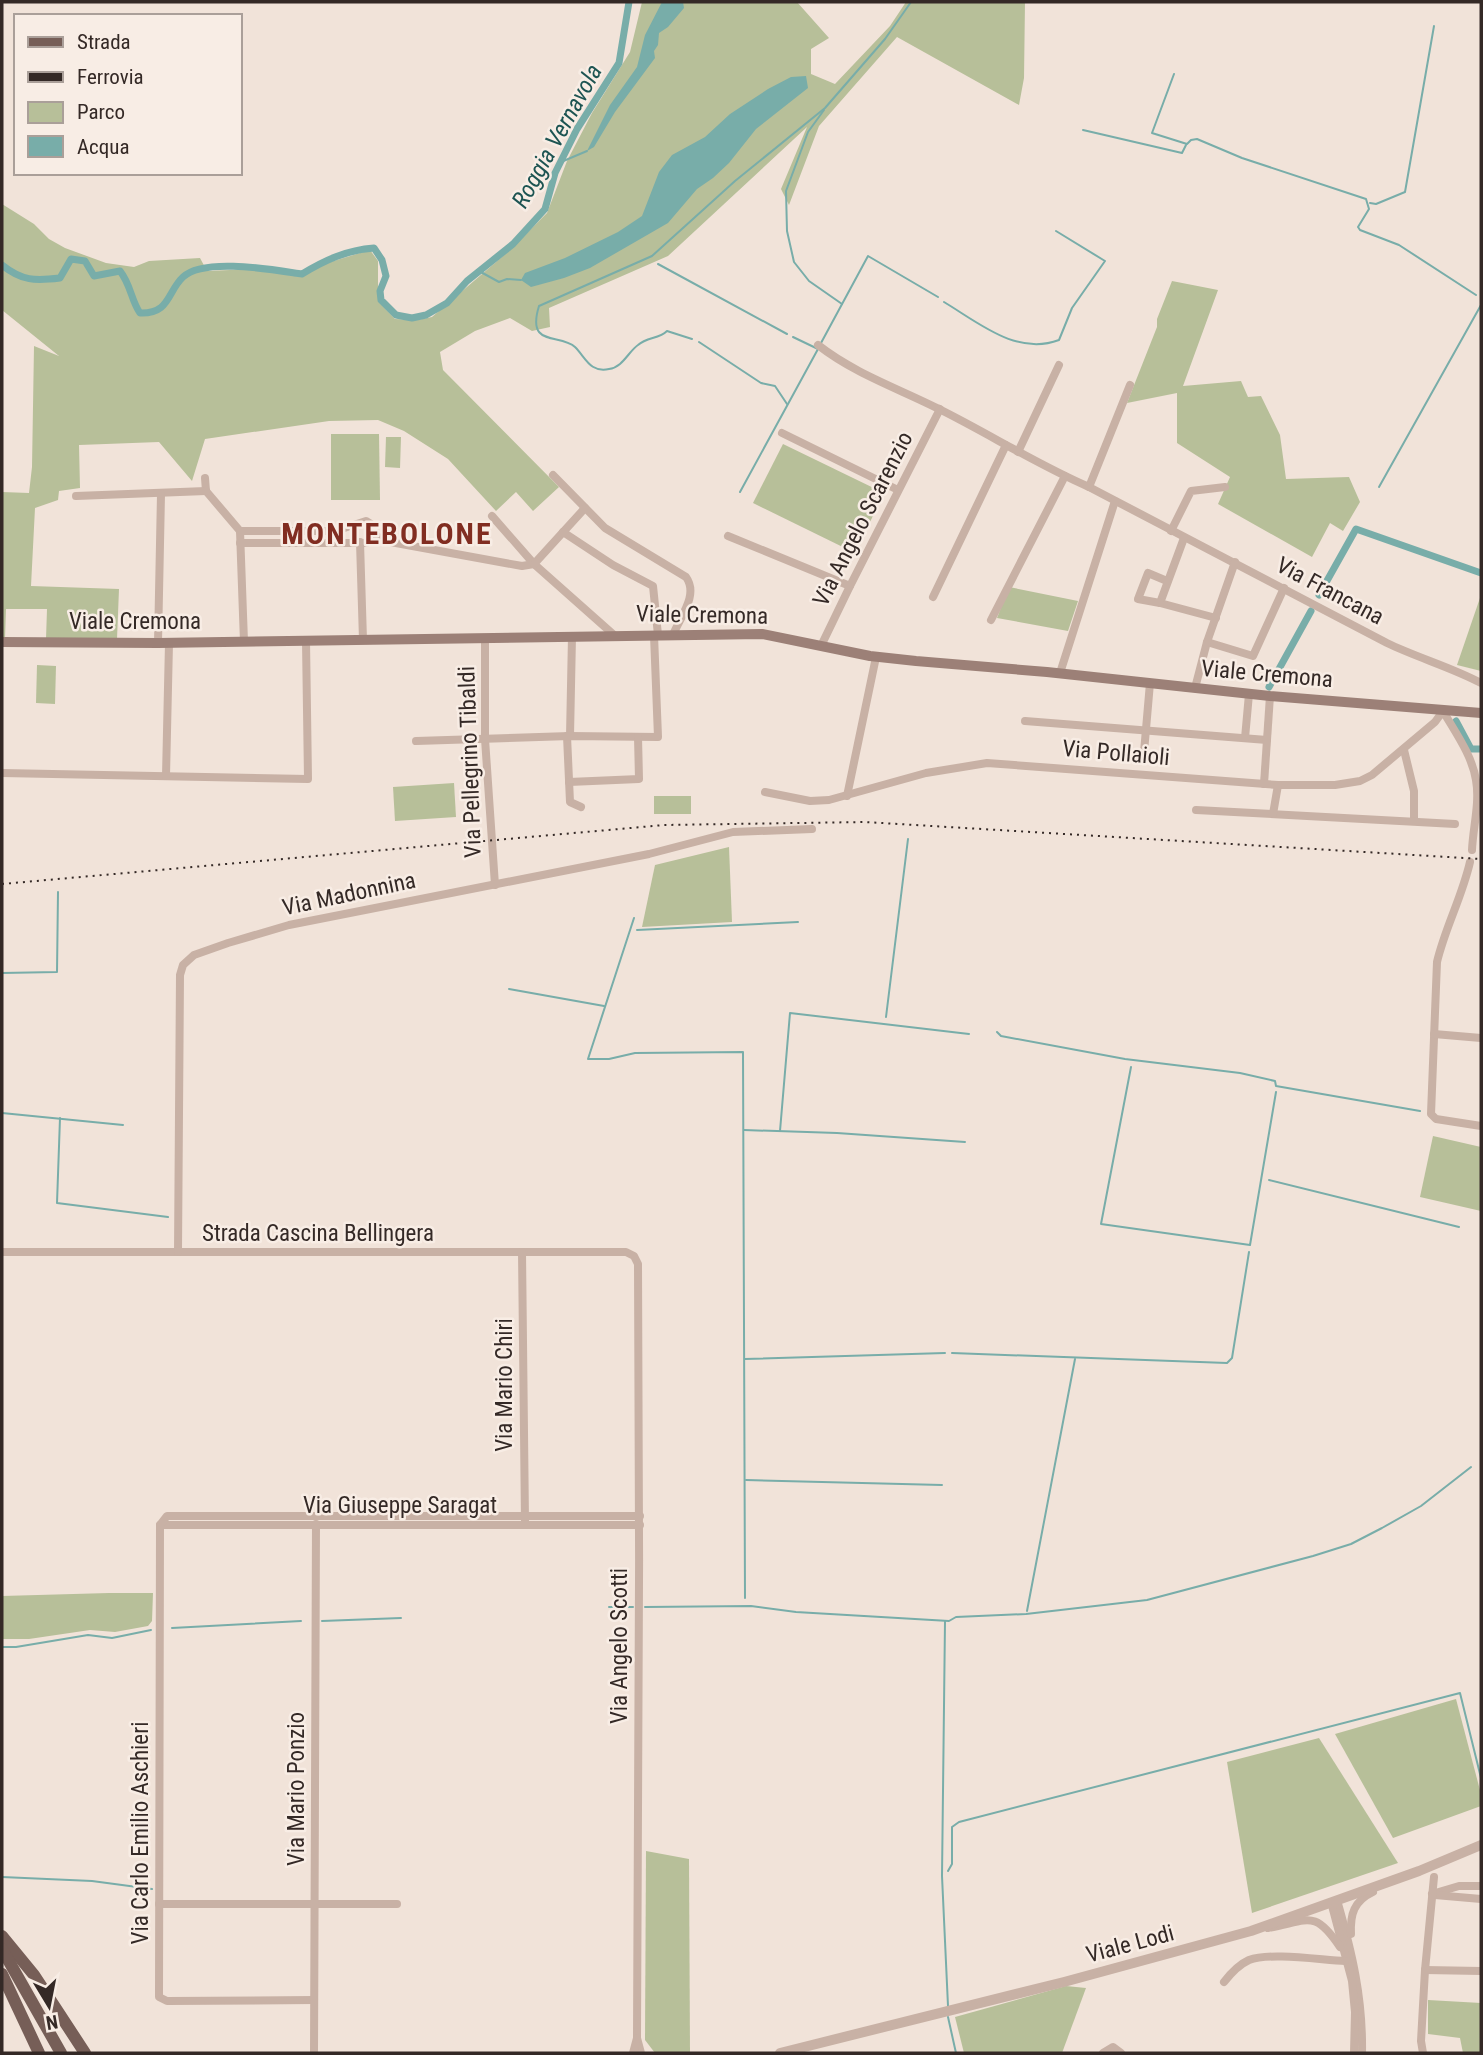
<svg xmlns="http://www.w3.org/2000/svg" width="1483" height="2055" font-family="'Roboto Condensed',sans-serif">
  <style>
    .green { fill: #b7bf99 }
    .water { fill: #78ada9 }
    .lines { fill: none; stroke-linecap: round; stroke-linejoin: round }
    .stream { stroke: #78ada9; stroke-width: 2 }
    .canal { stroke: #78ada9; stroke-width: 7 }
    .minor { stroke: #c8b1a5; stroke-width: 8 }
    .tertiary { stroke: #c8b1a5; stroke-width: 10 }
    .secondary { stroke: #9c8077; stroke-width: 10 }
    .primary { stroke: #765e57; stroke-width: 12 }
    .rail { stroke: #342926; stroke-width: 2; stroke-dasharray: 2 5; stroke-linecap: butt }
    .labels { text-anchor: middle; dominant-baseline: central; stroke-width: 5; stroke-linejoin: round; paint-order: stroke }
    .street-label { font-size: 23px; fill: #342926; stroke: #f8ede5 }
    .water-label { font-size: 24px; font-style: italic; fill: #1d5452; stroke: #f8ede5 }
    .district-label { font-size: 30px; font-weight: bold; letter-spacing: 2px; fill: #812d21; stroke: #f8ede5 }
  </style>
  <rect width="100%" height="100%" fill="#f1e3d9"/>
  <g class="green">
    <path d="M642,2H797L829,38L811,49V74L835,84L890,26L906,2H1025L1024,78L1019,105L897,37L819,126L789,205L781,189L807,127L668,256L549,308L550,327L532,331L510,318L475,331L440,352L443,370L559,487L533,511L516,492L496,511L448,459L404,431L378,420L329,421L205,439L192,481L159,442L79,445L80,488L59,491L58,500L35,508L31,586L119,589L117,639H46L47,609H6L5,639H2V492L29,493L32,467L34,346L59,356L2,310V204L34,224L49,239L65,248L106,263L134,267L149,261L200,258L207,271L252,269L301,277L327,263L370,250L378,261V301L395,319L417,320L432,317L510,250L547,213L567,161L592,113L630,52Z"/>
    <path d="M1172,281L1218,290L1183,386L1241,381L1248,397L1261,396L1280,435L1286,479L1349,477L1360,502L1343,531L1330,523L1312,557L1218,504L1230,477L1177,443V393L1127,403L1157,327V319Z"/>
    <path d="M331,434H379L380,500H331Z"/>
    <path d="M386,437H401L400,468L385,467Z"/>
    <path d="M783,444L884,493L855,553L753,503Z"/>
    <path d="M1009,587L1078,601L1068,631L997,618Z"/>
    <path d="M1481,595V671L1457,665Z"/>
    <path d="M37,665L56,666L55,704L36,703Z"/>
    <path d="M454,783L456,817L395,821L393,787Z"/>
    <rect x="654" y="796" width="37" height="18"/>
    <path d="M729,847L732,922L642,927L655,865Z"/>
    <path d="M1433,1136L1481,1147V1211L1420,1197Z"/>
    <path d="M109,1593H153L152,1621L148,1626L115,1632L90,1630L29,1639H2V1596Z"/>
    <path d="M1456,1699L1481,1794V1806L1393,1838L1335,1734Z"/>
    <path d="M1319,1738L1398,1863L1252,1913L1227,1762Z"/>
    <path d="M646,1851L689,1859L690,2053H655L645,2040Z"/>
    <path d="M1066,1986L1086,1988L1062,2053H964L955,2017Z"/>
    <path d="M1428,2000L1481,2003V2053H1463L1460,2038L1428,2034Z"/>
  </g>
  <g class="water">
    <path d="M662,2H683L684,8L668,27L659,33L658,45L654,51L655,58L615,112L594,147L587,151L610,105L637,67L645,35Z"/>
    <path d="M806,76L808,88L756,129L729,163L713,178L697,189L668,223L590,268L564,278L531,287L521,280L525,273L565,258L618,232L642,216L659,172L672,155L705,137L730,114L768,89L791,77Z"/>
  </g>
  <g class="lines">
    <g class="stream">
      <path d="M1174,74L1152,133L1187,144L1191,140L1197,139L1242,158L1366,199L1369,209L1358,227L1360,230L1399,245L1476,295"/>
      <path d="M824,110L808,132L786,191L787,231L794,262L809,281L842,304"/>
      <path d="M1083,130L1182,153L1186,145"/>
      <path d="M561,162L587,151"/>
      <path d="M1370,203L1376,204L1405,192L1434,26"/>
      <path d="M658,264L787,334"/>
      <path d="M479,271L499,282L507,279L521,280"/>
      <path d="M944,302C979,323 1017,356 1059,340L1072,308L1105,261L1056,231"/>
      <path d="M692,339L667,331C659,339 647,337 638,345C628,352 623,367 609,369C590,373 586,358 575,347C560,333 526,348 539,306L652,256L735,181L825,108L885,39L911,2"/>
      <path d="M699,342L761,383L775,386L787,404"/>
      <path d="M821,343L868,256L938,297"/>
      <path d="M1379,487L1481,305"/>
      <path d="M740,492L818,349L793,337"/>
      <path d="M634,918L588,1059H609L635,1053L743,1052L745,1598"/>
      <path d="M637,930L798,922"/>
      <path d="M2,973L57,972L58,892"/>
      <path d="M509,989L604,1006"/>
      <path d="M886,1017L908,839"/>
      <path d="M997,1032L1001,1036L1125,1059L1240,1073L1275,1081L1276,1086L1420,1111"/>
      <path d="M1131,1067L1101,1224L1250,1245L1276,1092"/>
      <path d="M2,1113L123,1125"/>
      <path d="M60,1118L57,1203L168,1217"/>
      <path d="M744,1130L837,1133L965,1142"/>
      <path d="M780,1131L790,1013L969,1034"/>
      <path d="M1269,1180L1459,1227"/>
      <path d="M952,1353L1227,1363L1232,1358L1249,1252"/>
      <path d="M745,1359L945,1353"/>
      <path d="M746,1480L942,1485"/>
      <path d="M609,1607H633"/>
      <path d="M645,1607L751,1606L796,1612L949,1621L956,1617L1026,1614L1147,1600L1313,1556L1351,1544L1382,1528L1421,1506L1471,1467"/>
      <path d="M1027,1611L1075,1359"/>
      <path d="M322,1621L401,1618"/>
      <path d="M945,1621L942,1876L948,2006"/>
      <path d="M172,1628L301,1621"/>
      <path d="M2,1647H16L88,1635L112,1638L151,1630"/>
      <path d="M948,1871L952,1864V1827L959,1822L1460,1693L1481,1778"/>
      <path d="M2,1877L92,1881L152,1889"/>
      <path d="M948,2017L956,2053"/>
    </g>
    <g class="canal">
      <path d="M2,265C22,281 35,281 60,278L71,259L85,261L94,276L120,271C131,285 131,300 140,313C170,314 167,292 183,277C204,257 274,270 302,274C325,260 347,250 374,248L382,260L386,276L380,291L381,300L396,315L412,318L426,315L447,303L467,281L513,244L545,209L555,173L577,129L619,63L629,2"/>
      <path d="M1319,595L1356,529L1481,573"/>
      <path d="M1269,687L1311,611"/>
      <path d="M1456,721L1471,749H1481"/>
    </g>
    <g class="minor">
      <path d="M818,345C855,374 900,389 941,410C991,435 1038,465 1089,487L1387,643C1418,658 1451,667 1481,683"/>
      <path d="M782,433L898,490"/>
      <path d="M1018,452L1059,365"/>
      <path d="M553,475L605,528L686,577C699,595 680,617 673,635"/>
      <path d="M205,478L206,491"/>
      <path d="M1089,487L1130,385"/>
      <path d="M206,491L240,531L244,642"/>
      <path d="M76,496L206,491"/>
      <path d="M492,516L534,564L614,635"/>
      <path d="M240,531H335L366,521L374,526L375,535"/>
      <path d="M1171,531L1191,491L1225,487"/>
      <path d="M563,532L613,565L653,586L658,635"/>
      <path d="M375,535L385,541L522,566L534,564"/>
      <path d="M728,536L850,586"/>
      <path d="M1184,538L1160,603L1216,618"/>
      <path d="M360,542L363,640"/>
      <path d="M240,543H364L369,542L375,535"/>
      <path d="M534,564L585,508"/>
      <path d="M933,597L1006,445"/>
      <path d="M1160,603L1138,599L1148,573L1167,581"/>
      <path d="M991,620L1065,476"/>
      <path d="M485,638V739L495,885"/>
      <path d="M1207,642L1253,656L1284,588"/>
      <path d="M158,643L161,494"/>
      <path d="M821,646L850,586L940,409"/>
      <path d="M1060,673L1115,501"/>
      <path d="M1195,688L1207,642L1235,562"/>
      <path d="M1025,721L1267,740"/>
      <path d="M567,736L570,802L581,807"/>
      <path d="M570,736L572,636"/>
      <path d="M1245,738L1249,694"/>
      <path d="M416,741L570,736L658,737L654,635"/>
      <path d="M1404,750L1414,791V821"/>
      <path d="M1144,752L1150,683"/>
      <path d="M2,773L308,779L306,641"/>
      <path d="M166,776L169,643"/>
      <path d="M569,782L639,779L638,737"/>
      <path d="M1264,784L1270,696"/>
      <path d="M765,792L810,801L829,800L926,773L987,763L1278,785H1335L1360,781L1372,775L1435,722L1443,711C1455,732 1472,755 1476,780C1480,803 1473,827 1472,850"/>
      <path d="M847,796L876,657"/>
      <path d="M1196,810L1455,824"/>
      <path d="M1273,814L1278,785"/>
      <path d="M1470,862C1462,897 1445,928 1437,962L1431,1114L1436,1119L1481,1126"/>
      <path d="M1434,1034L1481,1038"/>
      <path d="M2,1252H626L634,1256L638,1264C640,1522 639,1780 637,2038L641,2053"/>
      <path d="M178,1252L180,975L183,965L194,955L228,943L289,925L649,854L733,832L812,829"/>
      <path d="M522,1252L525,1522"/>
      <path d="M160,1525H640"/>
      <path d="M1432,1894L1459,1886H1481"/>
      <path d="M1435,1895L1481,1899"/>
      <path d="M1337,1900C1352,1952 1363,1998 1362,2053"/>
      <path d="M1331,1902L1352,1981L1355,2012L1354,2053"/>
      <path d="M159,1904H397"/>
      <path d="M1268,1928C1308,1921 1314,1908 1340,1947"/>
      <path d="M1351,1934C1350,1914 1354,1901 1373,1892"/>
      <path d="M1425,1970L1481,1971"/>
      <path d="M1224,1982C1231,1973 1238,1965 1249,1960C1270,1952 1321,1960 1345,1961"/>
      <path d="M314,2000L167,2001L159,1997L160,1525L167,1516H640"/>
      <path d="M314,2053L316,1524"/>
      <path d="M633,2053L637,2038"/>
      <path d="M1103,2053L1113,2047L1121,2053"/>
      <path d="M1423,2053L1421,2041L1425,1970L1434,1877"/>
    </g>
    <path class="tertiary" d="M780,2053L1064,1982L1251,1931L1419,1871L1481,1845"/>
    <path class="secondary" d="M2,642L158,643L762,634L870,656L916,661L1047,672L1270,696L1481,713"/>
    <g class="primary">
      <path d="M2,1936L34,1975L85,2053"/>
      <path d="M2,1949L61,2053"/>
      <path d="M2,1974L39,2053"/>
    </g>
    <path class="rail" d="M2,884L664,825L865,822L1481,859"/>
  </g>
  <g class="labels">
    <g class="street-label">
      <text transform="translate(863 519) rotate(-63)">Via Angelo Scarenzio</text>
      <text transform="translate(1330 591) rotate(28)">Via Francana</text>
      <text transform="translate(702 615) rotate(1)">Viale Cremona</text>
      <text x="135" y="621">Viale Cremona</text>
      <text transform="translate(1267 674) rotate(5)">Viale Cremona</text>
      <text transform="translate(1116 753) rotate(5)">Via Pollaioli</text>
      <text transform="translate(470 762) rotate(-92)">Via Pellegrino Tibaldi</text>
      <text transform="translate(349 894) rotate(-12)">Via Madonnina</text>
      <text x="318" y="1233">Strada Cascina Bellingera</text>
      <text transform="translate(504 1385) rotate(-90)">Via Mario Chiri</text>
      <text x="400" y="1505">Via Giuseppe Saragat</text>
      <text transform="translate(619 1646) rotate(-90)">Via Angelo Scotti</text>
      <text transform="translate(296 1789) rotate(-90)">Via Mario Ponzio</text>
      <text transform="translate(140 1833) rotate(-90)">Via Carlo Emilio Aschieri</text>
      <text transform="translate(1130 1944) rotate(-15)">Viale Lodi</text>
    </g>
    <g class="water-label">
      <text transform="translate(557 136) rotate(-61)">Roggia Vernavola</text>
    </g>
    <g class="district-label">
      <text x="387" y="533">MONTEBOLONE</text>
    </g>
  </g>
  <rect width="1483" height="2055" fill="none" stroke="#342926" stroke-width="7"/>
  <rect x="14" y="14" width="228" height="161" fill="#f8ede5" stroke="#aa9f99" stroke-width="2"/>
  <rect x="28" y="37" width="35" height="10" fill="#765e57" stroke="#aa9f99" stroke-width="2"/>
  <text x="77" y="49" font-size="21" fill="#342926">Strada</text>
  <rect x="28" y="72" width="35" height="10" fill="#342926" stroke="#aa9f99" stroke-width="2"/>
  <text x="77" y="84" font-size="21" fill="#342926">Ferrovia</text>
  <rect x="28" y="102" width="35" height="21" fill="#b7bf99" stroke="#aa9f99" stroke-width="2"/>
  <text x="77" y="119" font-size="21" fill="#342926">Parco</text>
  <rect x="28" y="136" width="35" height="21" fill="#78ada9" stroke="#aa9f99" stroke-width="2"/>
  <text x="77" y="154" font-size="21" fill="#342926">Acqua</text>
  <g transform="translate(49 2006) rotate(170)" stroke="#f8ede5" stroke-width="5" paint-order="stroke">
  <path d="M0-5L12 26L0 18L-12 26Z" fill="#342926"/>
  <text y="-10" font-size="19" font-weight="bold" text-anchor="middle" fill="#342926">N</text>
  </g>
</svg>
